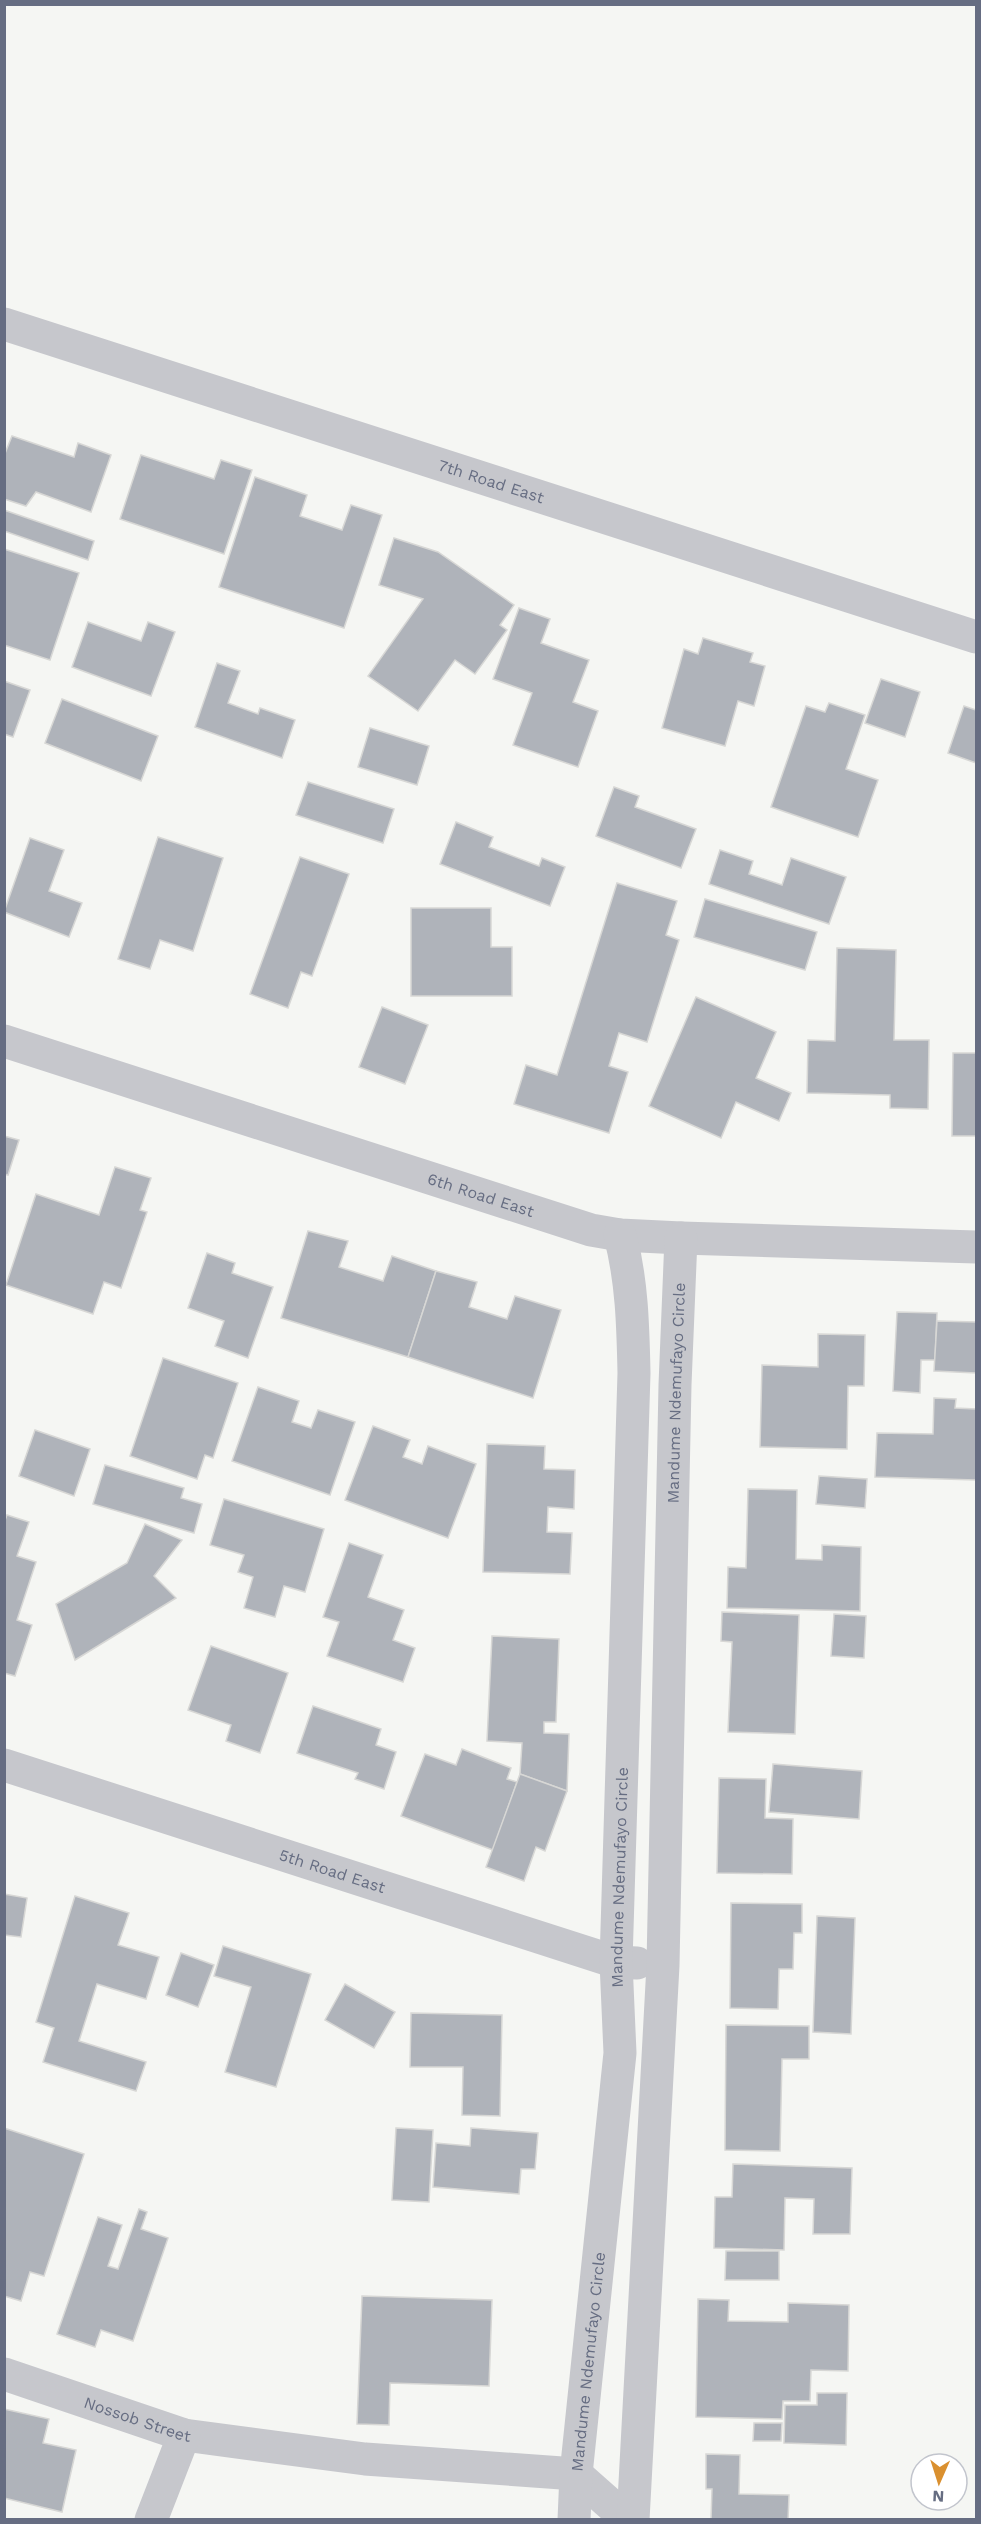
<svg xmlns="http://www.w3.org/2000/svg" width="981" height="2524" font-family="'Work Sans',sans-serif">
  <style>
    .building { fill: #afb3ba; stroke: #d7d7d5; stroke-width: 1.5 }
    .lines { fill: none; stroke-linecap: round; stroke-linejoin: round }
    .street { stroke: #c6c7cc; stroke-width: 33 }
    .labels { text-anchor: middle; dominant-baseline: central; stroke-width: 6; stroke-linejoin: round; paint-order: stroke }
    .street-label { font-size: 16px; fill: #666d82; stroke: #fff }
  </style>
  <rect width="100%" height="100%" fill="#f5f6f3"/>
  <g class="building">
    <path d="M12,436L74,457L78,443L111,455L91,512L36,492L26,506L4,499V456Z"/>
    <path d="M141,455L214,479L221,460L252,470L224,554L120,519Z"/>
    <path d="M255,477L307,495L300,516L342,530L351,505L382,515L344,628L219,587Z"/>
    <path d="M4,510L94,541L88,560L4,531Z"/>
    <path d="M394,538L438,552L514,605L500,625L507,630L475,674L455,660L418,711L368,676L423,599L379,585Z"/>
    <path d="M4,549L79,573L50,660L4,645Z"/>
    <path d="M519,608L550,619L541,643L589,660L573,702L598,711L578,767L513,745L532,693L493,679Z"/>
    <path d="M88,622L141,641L148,622L175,632L151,696L72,667Z"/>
    <path d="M703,638L753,653L750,662L765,666L754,706L738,701L725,746L662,728L684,649L698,654Z"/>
    <path d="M217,663L240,671L228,703L258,714L260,708L295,720L282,758L195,727Z"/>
    <path d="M881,679L920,692L905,737L865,723Z"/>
    <path d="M4,681L30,690L13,737L4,734Z"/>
    <path d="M62,699L158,736L141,781L45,743Z"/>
    <path d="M829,703L865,715L846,769L878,780L858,837L771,807L806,706L825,712Z"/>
    <path d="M964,706L976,710V763L948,753Z"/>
    <path d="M370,728L429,746L417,785L358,767Z"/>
    <path d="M308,782L394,809L383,843L296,815Z"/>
    <path d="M614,787L639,796L635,807L696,829L681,868L596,836Z"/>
    <path d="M456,822L493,837L489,847L539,866L542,858L565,867L550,906L440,864Z"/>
    <path d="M158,837L223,858L193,951L160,940L150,969L118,959Z"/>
    <path d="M30,838L64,850L49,891L82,903L69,937L4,912Z"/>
    <path d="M720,850L753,861L749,874L782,885L791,858L846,877L829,924L709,884Z"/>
    <path d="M300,857L349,874L312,976L301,972L288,1008L250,994Z"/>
    <path d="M617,883L677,901L666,935L679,940L647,1042L619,1033L609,1066L628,1072L609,1133L514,1104L526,1065L557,1075Z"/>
    <path d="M705,899L817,932L805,970L694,937Z"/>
    <path d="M411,908H491V947H512V996H411Z"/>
    <path d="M837,948L896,950L894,1040H929L928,1109L890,1108V1095L807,1093L808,1040L835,1041Z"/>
    <path d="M696,997L776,1032L756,1078L791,1093L779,1121L736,1102L721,1138L649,1106Z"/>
    <path d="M382,1007L428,1025L405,1084L359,1067Z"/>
    <path d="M953,1053H976V1136H952Z"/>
    <path d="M4,1136L19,1140L8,1175L4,1174Z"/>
    <path d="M115,1167L151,1178L140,1210L147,1212L121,1288L104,1282L93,1314L6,1285L36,1194L99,1215Z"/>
    <path d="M308,1231L348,1241L339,1267L383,1281L392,1256L436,1271L408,1357L281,1318Z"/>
    <path d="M207,1253L235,1263L232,1273L273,1287L248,1358L215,1346L224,1321L188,1308Z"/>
    <path d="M436,1271L477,1282L469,1307L507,1319L515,1296L561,1310L533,1398L408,1357Z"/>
    <path d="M897,1312L937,1313L935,1360H921L920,1393L893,1391Z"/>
    <path d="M937,1321L976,1322V1373L934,1371Z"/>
    <path d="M818,1334L865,1335L864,1386H848L847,1449L760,1447L762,1365L818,1367Z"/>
    <path d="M163,1358L238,1383L213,1458L205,1455L197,1479L130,1456Z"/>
    <path d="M258,1387L299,1401L292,1422L311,1428L318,1410L355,1422L330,1495L232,1461Z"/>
    <path d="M934,1398L956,1399L955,1408L976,1409V1480L875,1477L877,1433L933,1434Z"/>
    <path d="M373,1426L410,1440L403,1457L422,1464L428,1446L476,1464L448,1538L345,1500Z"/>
    <path d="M35,1430L90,1449L74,1496L19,1476Z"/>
    <path d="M487,1444L545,1446L544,1469L575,1470L574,1509L548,1507L547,1532L572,1533L570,1574L483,1572Z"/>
    <path d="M105,1465L184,1488L181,1498L202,1504L194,1533L93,1504Z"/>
    <path d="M819,1476L867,1479L865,1508L816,1504Z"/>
    <path d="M748,1489L797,1490L796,1559L822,1560V1545L861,1547L860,1611L727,1608L728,1567L746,1568Z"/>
    <path d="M224,1499L324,1529L305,1592L284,1586L275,1617L244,1608L253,1577L238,1572L244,1555L210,1545Z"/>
    <path d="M7,1515L29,1522L17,1556L36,1562L17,1620L32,1625L15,1676L4,1673V1523Z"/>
    <path d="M145,1524L182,1540L154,1576L176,1598L75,1660L56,1604L127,1563Z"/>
    <path d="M349,1543L383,1555L368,1597L404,1610L393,1640L415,1648L403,1682L327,1656L339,1622L323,1617Z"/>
    <path d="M722,1612L799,1615L795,1734L728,1732L732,1642L721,1641Z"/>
    <path d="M834,1614L866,1616L864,1658L831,1656Z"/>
    <path d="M492,1636L559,1639L556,1722H544V1733L569,1734L567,1791L520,1774L522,1743L487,1741Z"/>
    <path d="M211,1646L288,1673L260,1753L226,1741L231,1725L188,1710Z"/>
    <path d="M313,1706L381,1729L376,1745L396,1752L384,1789L355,1779L358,1773L297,1753Z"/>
    <path d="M462,1749L511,1768L507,1779L517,1782L493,1850L401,1816L425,1754L456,1765Z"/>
    <path d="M773,1764L862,1771L859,1819L769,1812Z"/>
    <path d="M520,1774L567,1791L545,1851L536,1847L524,1881L486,1867Z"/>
    <path d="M719,1778L766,1779L765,1818L793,1819L792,1874L717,1873Z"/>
    <path d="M4,1894L27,1898L21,1937L4,1935Z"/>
    <path d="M75,1896L129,1913L118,1945L159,1957L146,1999L97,1984L79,2041L146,2062L136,2091L43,2062L54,2028L36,2022Z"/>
    <path d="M731,1903L802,1904V1933H794L793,1969H779L778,2009L730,2008Z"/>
    <path d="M817,1916L855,1918L851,2034L813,2032Z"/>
    <path d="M223,1946L311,1974L276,2087L225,2072L251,1987L214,1976Z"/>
    <path d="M181,1953L214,1965L198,2007L166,1995Z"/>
    <path d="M345,1984L395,2012L374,2048L325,2020Z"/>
    <path d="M411,2013L502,2015L500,2116L462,2115L463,2067H410Z"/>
    <path d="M726,2025L809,2026V2059H782L780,2151L725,2150Z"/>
    <path d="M4,2128L84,2154L44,2276L30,2272L21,2301L4,2296Z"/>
    <path d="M396,2128L433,2130L429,2202L392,2200Z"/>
    <path d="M471,2128L538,2133L535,2169H521L519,2194L433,2187L436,2143L470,2146Z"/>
    <path d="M733,2164L852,2168L850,2234H813L814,2199L785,2198L784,2250L714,2248L715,2197H732Z"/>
    <path d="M139,2209L147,2212L141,2229L168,2238L133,2341L101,2330L95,2347L57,2334L98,2217L122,2225L108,2266L118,2269Z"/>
    <path d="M726,2251H779V2280H725Z"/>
    <path d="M362,2296L492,2300L489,2386L390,2383L389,2425L357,2424Z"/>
    <path d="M698,2299L729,2300L728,2321L788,2322V2303L849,2305L848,2371L811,2370L810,2401H783L782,2419L696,2417Z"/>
    <path d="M817,2393H847L846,2445L784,2443L785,2405H817Z"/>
    <path d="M4,2409L49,2419L43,2443L76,2450L62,2512L4,2498Z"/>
    <path d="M754,2423H782L781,2441H753Z"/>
    <path d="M706,2454L740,2455L739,2494L789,2495L788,2520H711L712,2489H706Z"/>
  </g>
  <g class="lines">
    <g class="street">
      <path id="s1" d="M4,324L976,637"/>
      <path id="s2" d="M4,1041L591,1230L620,1235L681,1238L976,1247"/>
      <path id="s3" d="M4,1765L616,1962L637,1963"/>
      <path id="s4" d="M4,2374L184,2435L365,2459L576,2474L628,2520"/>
      <path d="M151,2520L184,2435"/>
      <path id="s5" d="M574,2520L576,2474L620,2053L616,1962L634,1373C633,1326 632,1281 620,1235"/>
      <path id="s6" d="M633,2520L663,1965L675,1385L681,1238"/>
    </g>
  </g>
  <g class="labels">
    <g class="street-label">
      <text stroke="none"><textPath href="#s1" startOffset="512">7th Road East</textPath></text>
      <text stroke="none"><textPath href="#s2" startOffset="501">6th Road East</textPath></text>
      <text stroke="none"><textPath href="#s6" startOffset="1128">Mandume Ndemufayo Circle</textPath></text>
      <text stroke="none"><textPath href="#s3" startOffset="345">5th Road East</textPath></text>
      <text stroke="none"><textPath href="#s5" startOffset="645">Mandume Ndemufayo Circle</textPath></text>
      <text stroke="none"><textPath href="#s5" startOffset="159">Mandume Ndemufayo Circle</textPath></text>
      <text stroke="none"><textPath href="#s4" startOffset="141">Nossob Street</textPath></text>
    </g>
  </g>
  <rect width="981" height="2524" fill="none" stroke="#666d82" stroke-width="12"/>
  <g transform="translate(939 2482) rotate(183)"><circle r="28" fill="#ffffff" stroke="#c2c5cd" stroke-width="1.5"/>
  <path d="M0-4.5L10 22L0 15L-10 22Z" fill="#da902f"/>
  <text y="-9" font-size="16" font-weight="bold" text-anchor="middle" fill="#666d82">N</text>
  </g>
</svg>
